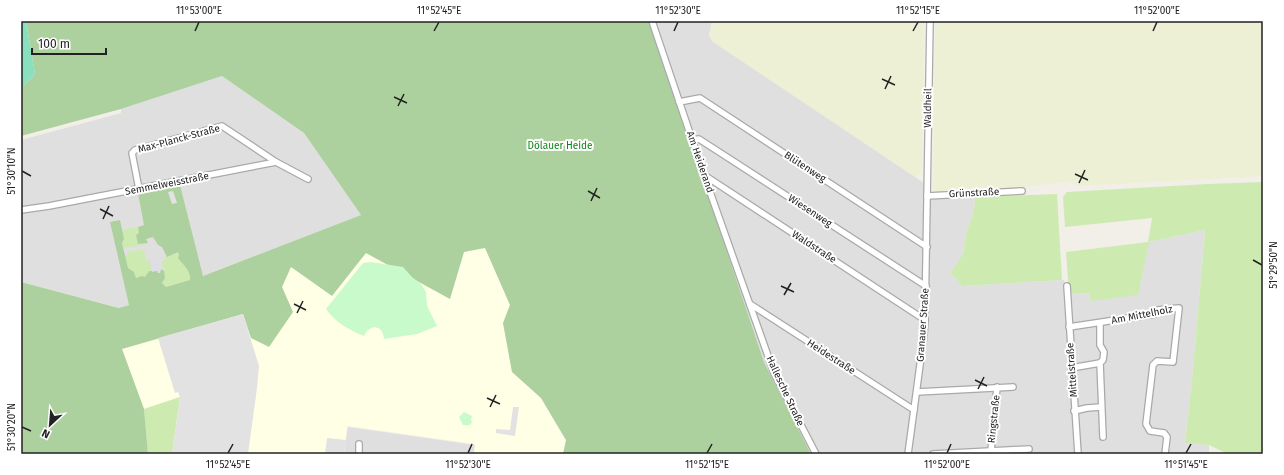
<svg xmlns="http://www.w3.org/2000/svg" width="1284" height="475" font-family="'Fira Sans',sans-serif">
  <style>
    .residential { fill: #e0dfdf }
    .education { fill: #ffffe5 }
    .farmland { fill: #eef0d5 }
    .grass { fill: #cdebb0 }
    .forest { fill: #add19e }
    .park { fill: #c8facc }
    .pitch { fill: #88e0be }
    .parking { fill: #e2e2e2 }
    .plaza { fill: #dddde8 }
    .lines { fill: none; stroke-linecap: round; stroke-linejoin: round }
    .minor-casing { stroke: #a9a9a9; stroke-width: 8 }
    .minor { stroke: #fff; stroke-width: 5.5 }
    .ticks { fill: none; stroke: #222; stroke-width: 1.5 }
    .labels { text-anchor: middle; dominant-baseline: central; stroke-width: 4; stroke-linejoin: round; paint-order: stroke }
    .street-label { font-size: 10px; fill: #222; stroke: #fff }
    .park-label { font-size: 10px; fill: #0c8416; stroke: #fff }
    .neatline { fill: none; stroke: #222; stroke-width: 1.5 }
    .ticks-label { font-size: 10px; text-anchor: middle; fill: #222 }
  </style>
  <rect width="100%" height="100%" fill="#f2efe9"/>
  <g class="residential">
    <path d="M650,21L670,23L686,21H712L709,36L924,183V199L975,197L974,211L966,233L963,253L956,265L950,272L962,286L1064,280L1065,294L1089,293L1090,301L1149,242L1205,230L1193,370L1185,443L1209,445V454H811L764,362Z"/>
    <path d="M222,76L304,133L361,215L120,308L21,282V140L121,113V109Z"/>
    <path d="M348,427L475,445L474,454H344Z"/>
  </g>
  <path class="education" d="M485,247L510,305L503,323L512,372L541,398L566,441L563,454H474L475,444L347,426L344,454H172L180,397L144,409L122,349L243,314L251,338L293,312L282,287L291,266L366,253L450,299L464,252Z"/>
  <g class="farmland">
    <path d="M712,21H924L922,167L920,174L917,176L912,175L900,167L713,42L709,36Z"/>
    <path d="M935,21H1263V176L1079,186L1066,182L1015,188L942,192L937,191L933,187Z"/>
  </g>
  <g class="grass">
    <path d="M1263,182V454H1228L1209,445L1185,443L1193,370L1205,230L1149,242L1138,295L1090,301L1089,293L1069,294L1066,252L1148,242L1152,218L1065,227L1063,197L1067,192L1207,184Z"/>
    <path d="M1057,194L1062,280L962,286L950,272L956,265L963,253L966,233L974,211L975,197Z"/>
    <path d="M138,227L139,233L136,234L139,245L148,243V244L127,248L123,247L122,230Z"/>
    <path d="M140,250H144L146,261L150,260L152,271L148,272L145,277L137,278L134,272L128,268L125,256L128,255L127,252Z"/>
    <path d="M178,252L179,260C185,264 191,273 190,280L166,287L162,283L165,278L162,262L166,257Z"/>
    <path d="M180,397L172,454H148L144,409Z"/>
  </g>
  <path class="forest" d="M26,21H686L670,23L650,22L764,362L811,454H563L566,440L541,398L512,372L503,323L510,305L485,248L464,252L450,299L366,253L332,296L291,267L282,287L293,312L269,347L251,338L243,314L122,349L144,409L148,454H21V282L119,308L129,305L110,222L120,220L124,239L122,243L128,268L134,272L136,278L142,276L145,277L149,271H157L158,273H160L161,269L164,271L165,278L162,283L166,287L190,280C191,270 183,265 178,258L179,255L178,252L167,257L162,247L158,245L153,237L146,239L148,243L138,244L136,235L139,233L138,227L144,225L138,193L180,185L203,276L361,215L304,133L222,76L121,109L21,136V88L35,74Z"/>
  <g class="park">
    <path d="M371,262L403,267L412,277L421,284L426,292L427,306L437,326L417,334L384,339C383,325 370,323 364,336C349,330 335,322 326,309L363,263Z"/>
    <path d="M464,412L472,416L471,420L472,422L470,425H463L459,417Z"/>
  </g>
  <path class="pitch" d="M21,21H26L35,74L21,88Z"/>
  <g class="parking">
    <path d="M173,191L177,203L172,204L168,192Z"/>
    <path d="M243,314L259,366L257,388L248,454H172L180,397L178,392L175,393L158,338Z"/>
    <path d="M513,407H519L515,436L496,433V429L510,430Z"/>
    <path d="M327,438L346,440L344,454H325Z"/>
  </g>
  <path class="plaza" d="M157,258L160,270L152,272L150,260Z"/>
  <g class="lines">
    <g class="minor-casing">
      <g id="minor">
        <path d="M652,21L704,175L774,373L816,454"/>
        <path d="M679,102L700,98L927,247"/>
        <path d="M692,140L699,139L926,286"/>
        <path d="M704,175L925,320"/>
        <path d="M139,189L132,153L135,150L222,126L276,162"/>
        <path d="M927,196L1022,191"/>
        <path d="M21,210L49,206L276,162L308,179"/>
        <path d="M1067,286L1078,454"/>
        <path d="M750,304L914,410"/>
        <path d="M1069,327L1155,314L1158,310L1179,308L1173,362L1157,361L1153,365L1146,424L1150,431L1164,433L1167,437L1165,454"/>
        <path d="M1100,363L1103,437"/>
        <path d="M1071,368L1100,363L1103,360L1104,352L1100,345V323"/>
        <path d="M917,392L1013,387"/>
        <path d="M1074,411L1087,408L1101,407"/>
        <path d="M991,451L997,387"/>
        <path d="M359,454V444"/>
        <path d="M908,454L924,335L925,320L930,21"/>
        <path d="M933,454L1029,449"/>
      </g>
    </g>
    <use href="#minor" class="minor"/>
  </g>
  <path class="ticks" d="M195,31L199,22M434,31L439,22M674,31L678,22M913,31L918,22M1153,31L1157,22M882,79L895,85M885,89L891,76M394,97L407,103M398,106L404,94M22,171L31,176M1075,174L1088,180M1079,183L1085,170M588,191L600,198M591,201L597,188M100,209L113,216M103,219L109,206M1253,260L1262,265M781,286L794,292M784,295L791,283M294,304L306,310M297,313L303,301M975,380L987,386M978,389L984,377M487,398L500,404M490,407L496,395M22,427L31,431M228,453L233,444M468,453L472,444M707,453L712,444M947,453L951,444M1186,453L1191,444"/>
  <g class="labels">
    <g class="street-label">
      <text transform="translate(928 108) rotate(-89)">Waldheil</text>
      <text transform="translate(179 139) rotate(-15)">Max-Planck-Straße</text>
      <text transform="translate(700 162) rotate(71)">Am Heiderand</text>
      <text transform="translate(805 167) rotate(33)">Blütenweg</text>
      <text transform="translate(167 184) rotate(-11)">Semmelweisstraße</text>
      <text transform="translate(974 193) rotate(-3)">Grünstraße</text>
      <text transform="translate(810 211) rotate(33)">Wiesenweg</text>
      <text transform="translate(814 247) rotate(33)">Waldstraße</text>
      <text transform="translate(1142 315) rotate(-11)">Am Mittelholz</text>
      <text transform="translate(923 325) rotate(-86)">Granauer Straße</text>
      <text transform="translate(831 357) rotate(33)">Heidestraße</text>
      <text transform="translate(1072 370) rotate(-94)">Mittelstraße</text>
      <text transform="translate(785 391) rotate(65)">Hallesche Straße</text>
      <text transform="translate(994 419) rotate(-84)">Ringstraße</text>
    </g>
    <g class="park-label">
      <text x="560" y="146">Dölauer Heide</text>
    </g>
  </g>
  <rect width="1284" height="475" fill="none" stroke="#ffffff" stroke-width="44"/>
  <g transform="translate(50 425) rotate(206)" stroke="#ffffff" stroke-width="3" paint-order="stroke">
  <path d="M0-3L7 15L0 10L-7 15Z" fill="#222222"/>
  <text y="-6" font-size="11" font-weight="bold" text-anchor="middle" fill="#222222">N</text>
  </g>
  <path d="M32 48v6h74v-6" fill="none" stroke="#222222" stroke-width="2"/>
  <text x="38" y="48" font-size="12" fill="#222222" stroke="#ffffff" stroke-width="3" paint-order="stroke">100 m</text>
  <rect x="22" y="22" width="1240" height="431" class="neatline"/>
  <g class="ticks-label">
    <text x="199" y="14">11°53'00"E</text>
    <text x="439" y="14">11°52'45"E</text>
    <text x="678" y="14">11°52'30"E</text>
    <text x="918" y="14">11°52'15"E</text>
    <text x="1157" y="14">11°52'00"E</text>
    <text transform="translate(11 171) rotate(-90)" y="4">51°30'10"N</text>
    <text transform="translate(1273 265) rotate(-90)" y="4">51°29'50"N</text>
    <text transform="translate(11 427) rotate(-90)" y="4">51°30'20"N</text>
    <text x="228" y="468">11°52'45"E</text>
    <text x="468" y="468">11°52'30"E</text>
    <text x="707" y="468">11°52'15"E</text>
    <text x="947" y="468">11°52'00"E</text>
    <text x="1186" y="468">11°51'45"E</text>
  </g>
</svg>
